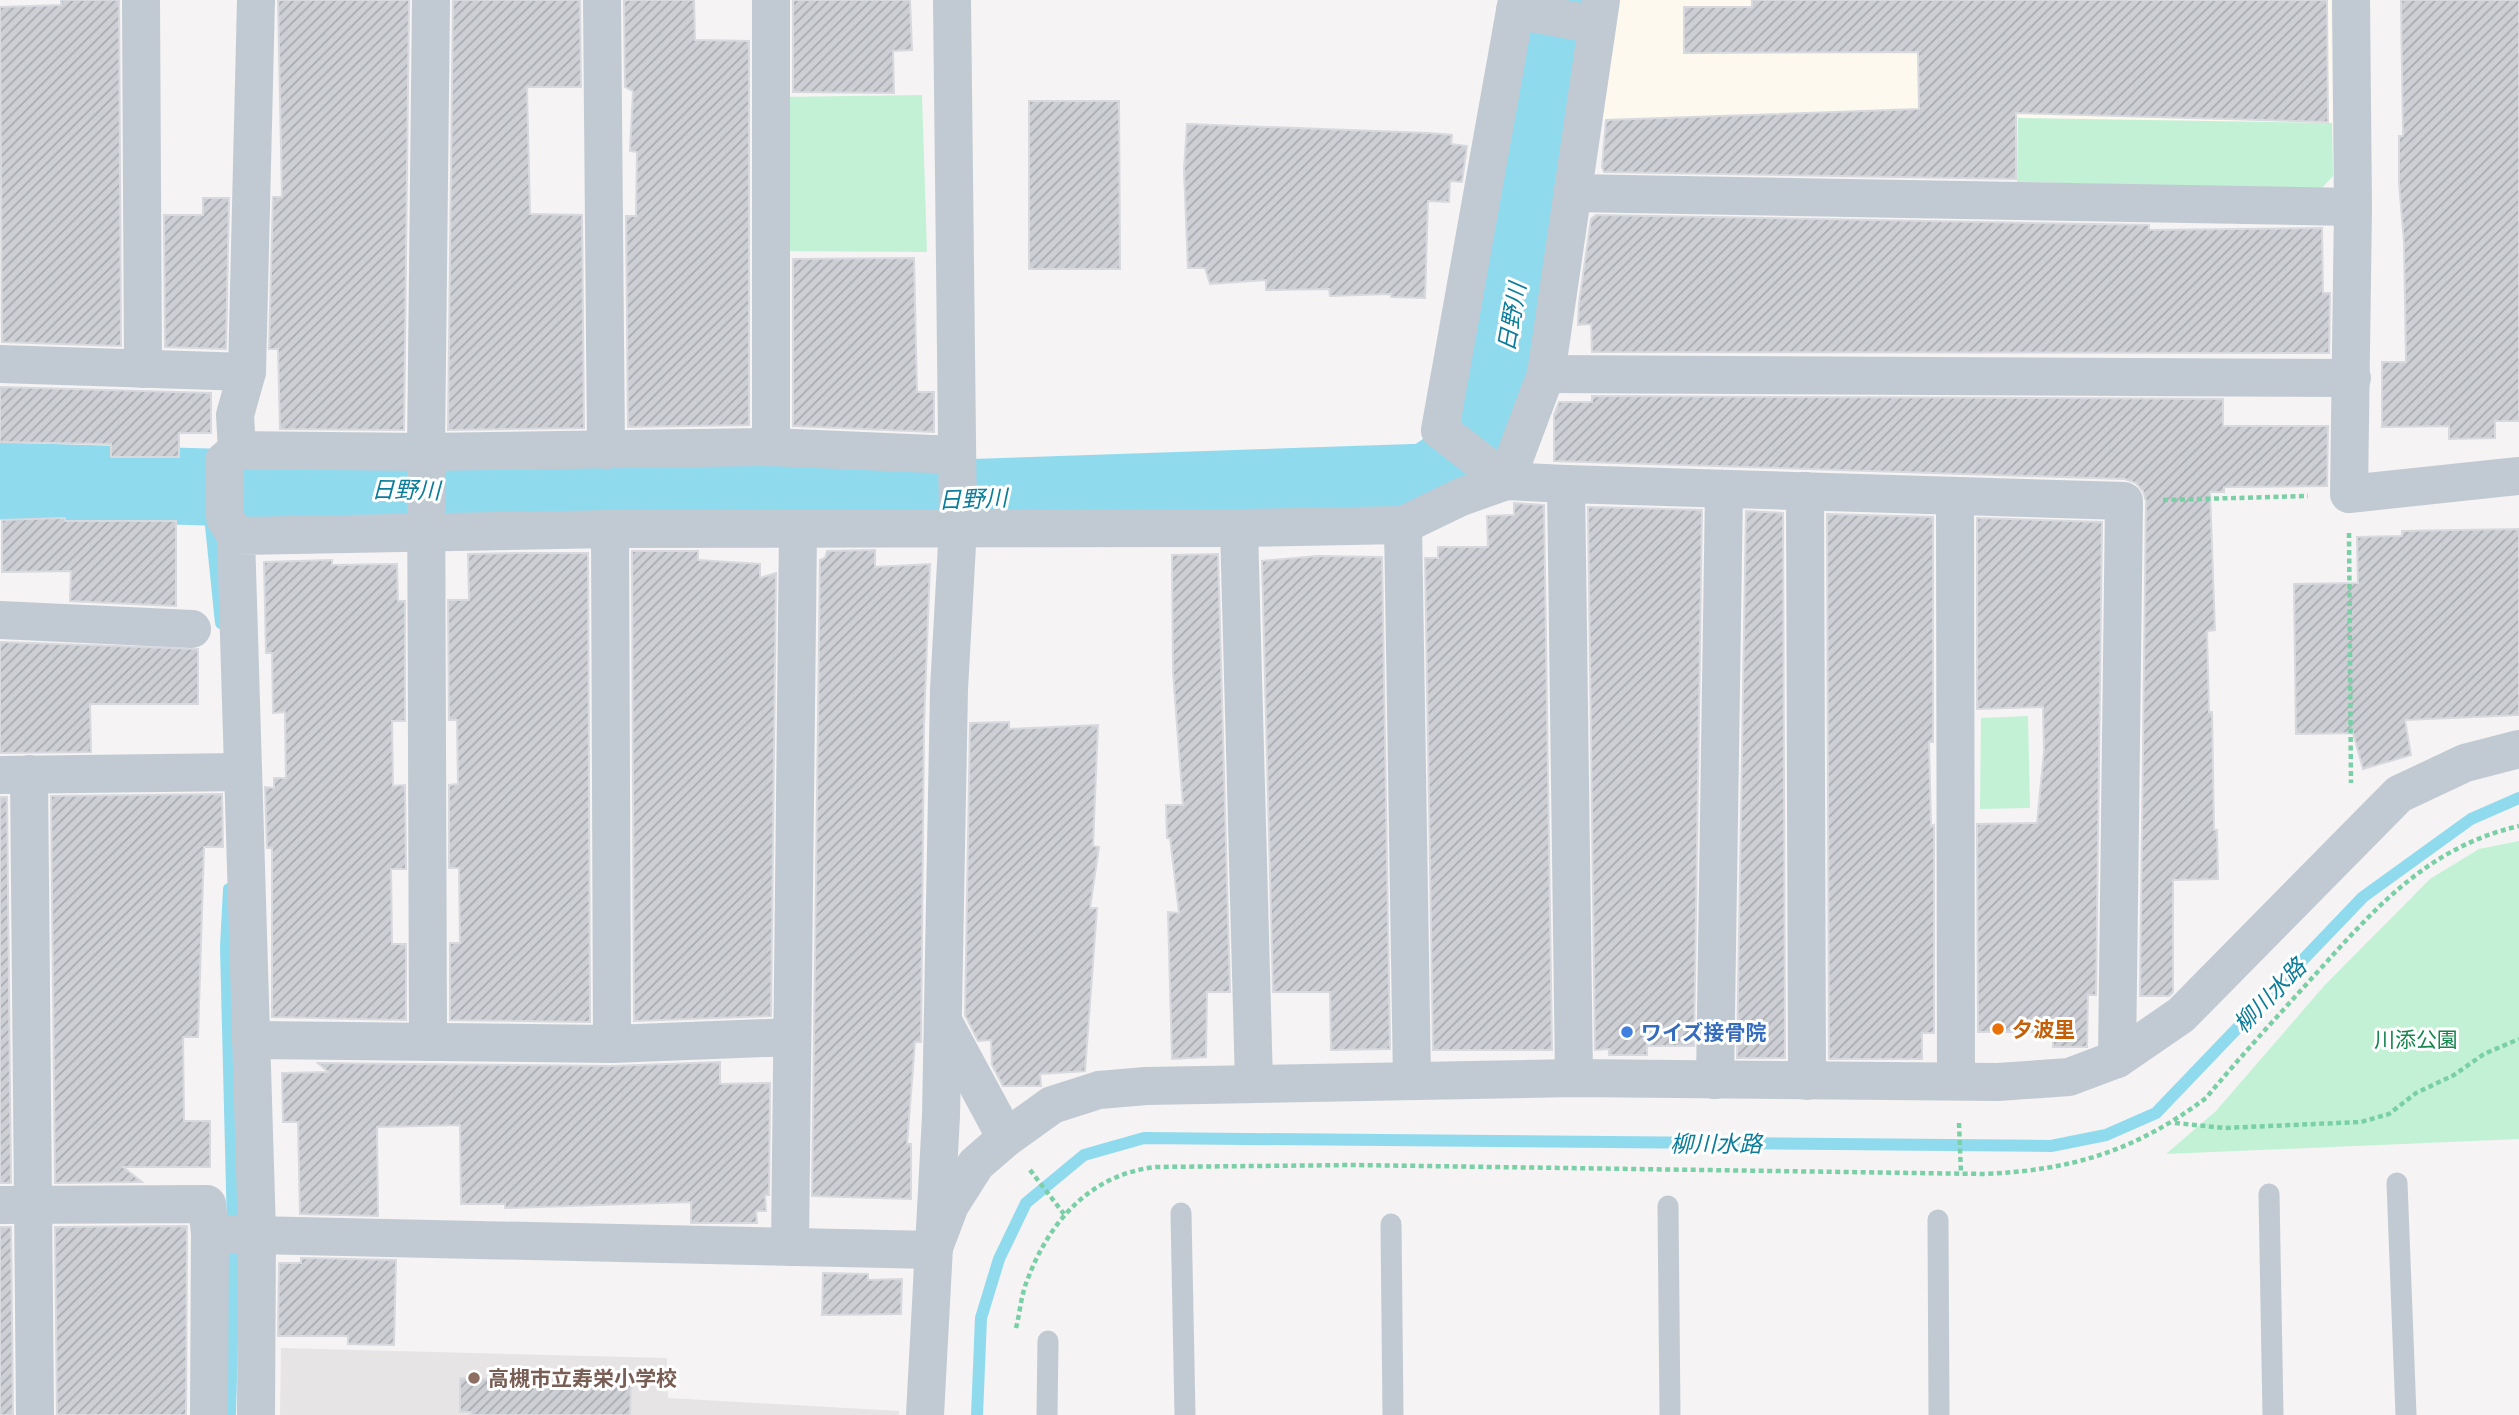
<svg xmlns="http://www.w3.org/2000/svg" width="2519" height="1415" font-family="Manrope,'Noto Sans JP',sans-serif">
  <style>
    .commercial { fill: #fdf9ef }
    .education { fill: #e6e4e5 }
    .green { fill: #c3f1d5 }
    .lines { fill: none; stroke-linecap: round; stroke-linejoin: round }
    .stream { stroke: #90daee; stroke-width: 12 }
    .river { stroke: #90daee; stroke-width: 77 }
    .building { fill: url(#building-hatch); stroke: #d7d9de; stroke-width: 2 }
    .path { stroke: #7ad0a6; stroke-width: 4.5; stroke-dasharray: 5 3.5; stroke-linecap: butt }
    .service { stroke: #c1cad2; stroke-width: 21 }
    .minor { stroke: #c1cad2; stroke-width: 38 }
    .food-dot { fill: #e8710a; stroke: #fff; stroke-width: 2.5 }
    .shop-dot { fill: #3f7fe0; stroke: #fff; stroke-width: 2.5 }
    .education-dot { fill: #8d6e63; stroke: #fff; stroke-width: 2.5 }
    .labels { text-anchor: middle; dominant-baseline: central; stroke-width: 6; stroke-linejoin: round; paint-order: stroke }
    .food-label { font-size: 21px; font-weight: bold; fill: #c56008; stroke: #fff; text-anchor: start }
    .shop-label { font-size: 21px; font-weight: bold; fill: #366cbe; stroke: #fff; text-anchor: start }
    .park-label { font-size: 21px; fill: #17864f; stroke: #fff }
    .education-label { font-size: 21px; font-weight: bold; fill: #785e54; stroke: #fff; text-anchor: start }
    .water-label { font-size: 23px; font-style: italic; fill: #0c7c9b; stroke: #fff }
  </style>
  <defs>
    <pattern id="building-hatch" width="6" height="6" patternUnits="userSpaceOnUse" patternTransform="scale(1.75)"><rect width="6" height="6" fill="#cdcfd5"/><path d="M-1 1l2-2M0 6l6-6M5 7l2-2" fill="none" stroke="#a8abb0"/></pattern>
  </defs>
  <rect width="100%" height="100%" fill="#f5f3f3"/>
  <path class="commercial" d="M1616,0H2331L2332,123L1975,117L1973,108L1599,120Z"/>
  <path class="education" d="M281,1348L667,1358L668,1398L899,1411V1415H280Z"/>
  <g class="green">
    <path d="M922,95L927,252L779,251L782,97Z"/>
    <path d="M2018,118L2332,123L2333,176L2321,189L2017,182Z"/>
    <path d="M2028,716L2030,808L1980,809L1981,718Z"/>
    <path d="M2519,841V1139L2166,1154L2216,1111L2324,986L2430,879L2479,849Z"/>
  </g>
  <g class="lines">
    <g class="stream">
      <path d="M210,516L221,623"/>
      <path d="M229,889L226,947L234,1269L230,1415"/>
      <path d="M977,1415L981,1318L999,1259L1026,1203L1084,1155L1144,1138L2051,1146L2106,1135L2156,1113L2363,897L2471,819L2519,798"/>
    </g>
    <path class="river" d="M0,481L207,487L927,499L1428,482L1475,451L1495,404L1569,0"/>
  </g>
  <g class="building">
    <path d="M61,0H119L121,346L2,342L0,7L61,5Z"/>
    <path d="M278,0H409L404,430L280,429L278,349H269L273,197H282Z"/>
    <path d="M453,0H580L581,87H527L530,214L582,215L584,428L448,430Z"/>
    <path d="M624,0H694L695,40L749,41V425L628,427L626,216H636L637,152L630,151L633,91L625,87Z"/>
    <path d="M793,0H910L912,50L893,51L894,93L793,92Z"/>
    <path d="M1752,0H2327L2328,122L2016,113V179L1604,172L1602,167L1606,120L1919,109L1918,52L1684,53V7H1752Z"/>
    <path d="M2401,0H2519V421H2495V438L2449,439V426L2382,427V362H2406L2404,243L2399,183V136H2403Z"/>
    <path d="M1029,101H1119L1120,269H1029Z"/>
    <path d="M1187,124L1429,133L1452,135L1451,144L1467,146L1462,182L1450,181L1449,202L1428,201L1425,298L1391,297V294L1330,296L1329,289L1266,290V280L1210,284L1205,268H1188L1184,170Z"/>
    <path d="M203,198H229L226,349L165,347L164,215H203Z"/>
    <path d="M1596,215L2149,225V230L2322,228L2323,293H2330L2329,353L1592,352L1591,324L1578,325L1579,303L1591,219Z"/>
    <path d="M914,258L917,392H934V432L793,426V259Z"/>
    <path d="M0,387L211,393V433H179V457H111V444L0,442Z"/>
    <path d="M1592,396L2223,399V426H2328L2327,486L2224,487V492H2210L2215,630L2207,631L2209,712H2212L2214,830H2217L2218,879L2173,880V992L2169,996H2140L2146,501L2143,491L2136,483L2125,479L1554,461V415L1559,402H1592Z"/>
    <path d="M1514,503L1544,505L1552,1050H1433L1425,558H1438V547H1488L1487,516L1514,515Z"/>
    <path d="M1588,507L1702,510L1694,1046H1647V1055H1609V1049L1595,1050Z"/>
    <path d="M1746,511L1783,513L1785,1058H1737Z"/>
    <path d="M1827,514L1933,517V742H1929L1931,826L1934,825V1033H1922V1059H1829Z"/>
    <path d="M65,518V521H176V606L70,601L71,571L2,572V520Z"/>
    <path d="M1977,518L2102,522L2096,995H2088L2087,1047H2053V1032H1978L1977,824L2037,823L2044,752L2043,707L1977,709Z"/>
    <path d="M2519,529V715L2405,720L2411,755L2363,769L2353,733L2296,734L2294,584L2358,583L2357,537L2402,536V531Z"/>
    <path d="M875,550V567L930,564L924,724L921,1042H915L907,1144H911V1199L812,1196L820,560L825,558L827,551Z"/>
    <path d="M632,551H698V560L760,564V578L776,573L771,1016L634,1021Z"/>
    <path d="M519,553H588L590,1022L450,1020V943H460L459,868H449V785L458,784L457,720H449L448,600H469L468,554Z"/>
    <path d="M1218,554L1230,992H1207L1206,1057L1172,1059L1168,912L1179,913L1170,838H1167L1166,805H1183L1173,672L1172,555Z"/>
    <path d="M1318,556L1382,557L1390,1049L1331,1050L1330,992H1273L1262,561Z"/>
    <path d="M332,560V565L397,564L398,601H405V721H392L393,786L405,785L406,869H391L392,944H406V1020L272,1017V848H267L265,787L274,788V778H286L285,712L273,713L272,653H266L264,562Z"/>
    <path d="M0,642L198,649V704H90L91,752L0,753Z"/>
    <path d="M1009,722V729L1098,725L1093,846L1099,847L1090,908H1097L1085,1071L1040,1074L1041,1086H1003L992,1065L991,1040L978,1041L965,1015L970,723Z"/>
    <path d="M222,794L223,847H204L198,1037H183L184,1121H210V1167H123L142,1182L55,1183L51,796Z"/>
    <path d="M0,797H7L11,1183H0Z"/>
    <path d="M720,1062V1084L770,1083L769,1195H765L766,1211H756L757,1223H691V1202L505,1208V1204H461L460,1125L377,1127L378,1216L300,1214L298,1122H283L282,1073L328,1072L318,1063L612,1066Z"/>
    <path d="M187,1226L186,1415H57L55,1227Z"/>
    <path d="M0,1227H11L13,1415H0Z"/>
    <path d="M301,1258L396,1260L394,1345L348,1344V1336H278L279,1263H301Z"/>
    <path d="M823,1273L868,1274V1280L902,1279L901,1314L822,1315Z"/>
    <path d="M460,1378L631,1384L630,1415H471V1412H460Z"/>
  </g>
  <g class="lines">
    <g class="path">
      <path d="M2163,500L2308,496"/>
      <path d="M2349,533L2351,783"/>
      <path d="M1959,1123L1961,1174"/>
      <path d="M2175,1123L2224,1128L2361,1122L2389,1114L2416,1093L2454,1075L2484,1054L2519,1039"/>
      <path d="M1030,1170L1064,1214"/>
      <path d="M1016,1328C1020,1313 1021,1295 1027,1281C1049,1221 1091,1174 1156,1167L1354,1165L1985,1174C2073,1170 2135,1151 2206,1098C2240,1057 2276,1018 2312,978C2374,910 2425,848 2519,826"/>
    </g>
    <g class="service">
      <path d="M2397,1183L2406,1415"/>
      <path d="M2269,1194L2273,1415"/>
      <path d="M1668,1206L1670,1415"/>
      <path d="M1181,1213L1185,1415"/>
      <path d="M1938,1220L1939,1415"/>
      <path d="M1391,1224L1393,1415"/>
      <path d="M1047,1415L1048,1341"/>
    </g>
    <g class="minor">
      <path d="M141,0L143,369"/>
      <path d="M602,0L606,450"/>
      <path d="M771,0V447"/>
      <path d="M1517,0L1440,430L1506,481L1566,484L1574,1078"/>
      <path d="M2351,0L2353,207L2349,494L2519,476"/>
      <path d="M1515,10L1597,25"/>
      <path d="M1572,193L2353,207"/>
      <path d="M0,364L247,372"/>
      <path d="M1546,374L2352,378"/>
      <path d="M237,450L235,415L247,372L256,0"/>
      <path d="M1566,484L2124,501L2117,1059"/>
      <path d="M1805,491L1807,1081"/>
      <path d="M1955,496L1956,1081"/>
      <path d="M1403,525L1412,1081"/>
      <path d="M1239,528L1254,1084"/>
      <path d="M610,529L612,1044"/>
      <path d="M236,536L225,518L224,461L237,450L426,452L771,447L956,455"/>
      <path d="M0,620L192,629"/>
      <path d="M29,774L35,1415"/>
      <path d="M0,775L242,772"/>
      <path d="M944,1023L1006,1138"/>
      <path d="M251,1040L612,1044L792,1037"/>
      <path d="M428,1042L426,452L431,0"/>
      <path d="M1715,1080L1724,489"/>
      <path d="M0,1205L207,1204L210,1234L933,1250"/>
      <path d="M790,1247L798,530"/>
      <path d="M933,1250L950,1205L976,1164L1006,1138L1052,1105L1099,1090L1146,1086L1574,1078L1998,1082L2069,1077L2117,1059L2181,1015L2399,794L2465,763L2519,749"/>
      <path d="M209,1415L210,1234"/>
      <path d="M256,1415L257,1233L236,536L610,529L1239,528L1403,525L1461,497L1506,481L1546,374L1601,0"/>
      <path d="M925,1415L941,1116L949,689L958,527L952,0"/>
    </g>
  </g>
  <circle class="food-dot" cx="1998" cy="1029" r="7"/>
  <circle class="shop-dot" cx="1627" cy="1032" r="7"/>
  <circle class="education-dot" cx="474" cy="1378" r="7"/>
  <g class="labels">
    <g class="food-label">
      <text x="2012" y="1029">夕波里</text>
    </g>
    <g class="shop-label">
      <text x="1641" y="1032">ワイズ接骨院</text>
    </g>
    <g class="park-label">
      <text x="2416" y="1039">川添公園</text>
    </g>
    <g class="education-label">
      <text x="488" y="1378">高槻市立寿栄小学校</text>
    </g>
    <g class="water-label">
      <text transform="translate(1511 317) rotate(-80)">日野川</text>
      <text transform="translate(406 489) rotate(1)">日野川</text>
      <text transform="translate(973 498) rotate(-2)">日野川</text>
      <text transform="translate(2269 995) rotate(-46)">柳川水路</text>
      <text x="1716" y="1143">柳川水路</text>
    </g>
  </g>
</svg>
